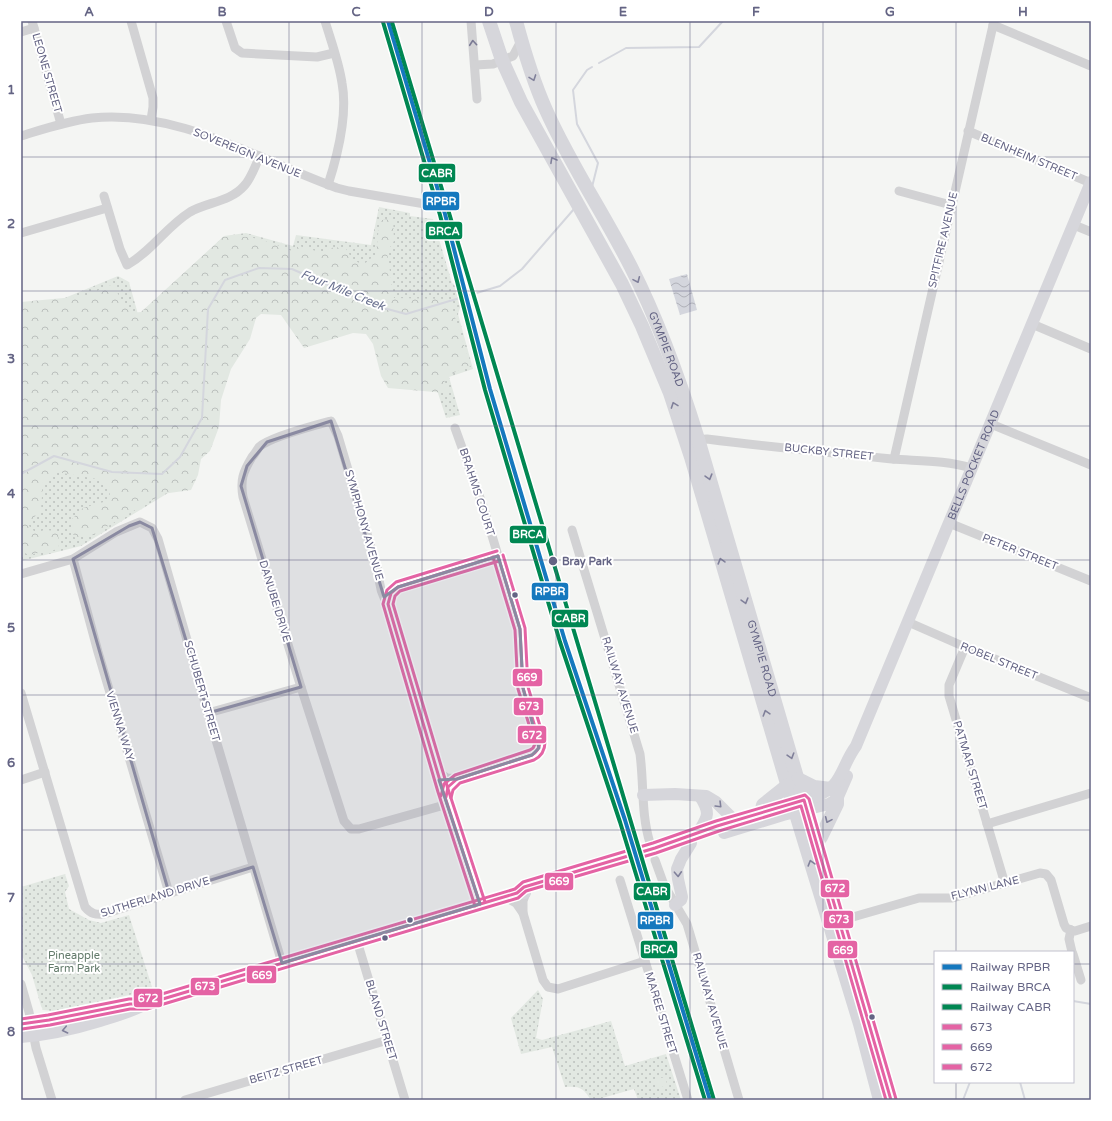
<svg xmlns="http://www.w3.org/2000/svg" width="1112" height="1121" font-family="'Varela Round',sans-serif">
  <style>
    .grass { fill: url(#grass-dots) }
    .forest { fill: url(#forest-crowns) }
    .pitch { fill: #e2e8e2 }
    .water { fill: url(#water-waves) }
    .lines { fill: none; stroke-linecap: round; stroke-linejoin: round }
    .stream { stroke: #d4d6dd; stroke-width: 2 }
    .minor { stroke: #d2d2d4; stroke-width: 9 }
    .major { stroke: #d6d6db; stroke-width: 12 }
    .highway { stroke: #d6d6db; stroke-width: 14 }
    .rail-casing { stroke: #c7c7c9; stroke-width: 3.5 }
    .rail { stroke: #fff; stroke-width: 2; stroke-dasharray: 6; stroke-linecap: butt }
    .bus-1-casing { stroke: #fff; stroke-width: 6 }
    .bus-2-casing { stroke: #fff; stroke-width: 6 }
    .bus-3-casing { stroke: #fff; stroke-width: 6 }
    .bus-1 { stroke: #e463a4; stroke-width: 3 }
    .bus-2 { stroke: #e463a4; stroke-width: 3 }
    .bus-3 { stroke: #e463a4; stroke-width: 3 }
    .rail-1-casing { stroke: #fff; stroke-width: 7 }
    .rail-2-casing { stroke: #fff; stroke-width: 7 }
    .rail-3-casing { stroke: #fff; stroke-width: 7 }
    .rail-1 { stroke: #1578be; stroke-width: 4 }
    .rail-2 { stroke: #008752; stroke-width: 4 }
    .rail-3 { stroke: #008752; stroke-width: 4 }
    .oneway { stroke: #7a7a94 }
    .oneway2 { stroke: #80809a }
    .marked { fill: #8a8aa1; fill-opacity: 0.2; stroke: #8a8aa1; stroke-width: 3; stroke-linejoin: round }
    .grid { fill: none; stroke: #646484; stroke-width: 1; stroke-opacity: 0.55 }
    .stop-dot { fill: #646484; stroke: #fff; stroke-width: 1.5 }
    .labels { text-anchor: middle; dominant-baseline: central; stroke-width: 4; stroke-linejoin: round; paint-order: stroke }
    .street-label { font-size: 11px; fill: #646484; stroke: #fff }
    .stop-label { font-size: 11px; font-weight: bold; fill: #646484; stroke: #fff; text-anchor: start }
    .park-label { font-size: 11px; fill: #637b6b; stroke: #fff }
    .water-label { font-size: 12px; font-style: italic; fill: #69708f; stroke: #fff }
    .line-badge { stroke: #fff; stroke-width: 1.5 }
    .badge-label { font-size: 11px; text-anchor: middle; font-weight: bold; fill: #fff }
    .neatline { fill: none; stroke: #646484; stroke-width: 1.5 }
    .grid-label { font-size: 13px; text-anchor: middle; font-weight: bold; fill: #646484 }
  </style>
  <defs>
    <pattern id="grass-dots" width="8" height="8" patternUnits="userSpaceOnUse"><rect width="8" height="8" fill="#e2e8e2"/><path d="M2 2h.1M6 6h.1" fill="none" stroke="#bbc0bd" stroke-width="1.8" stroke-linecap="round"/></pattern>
    <pattern id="forest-crowns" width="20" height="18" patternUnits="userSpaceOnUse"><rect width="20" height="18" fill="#e2e8e2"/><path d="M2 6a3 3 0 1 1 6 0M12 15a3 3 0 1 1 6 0" fill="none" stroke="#bbc0bd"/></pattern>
    <pattern id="water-waves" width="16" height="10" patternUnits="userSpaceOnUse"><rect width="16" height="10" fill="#d4d6dd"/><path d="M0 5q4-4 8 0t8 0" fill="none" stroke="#b0b1b9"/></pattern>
  </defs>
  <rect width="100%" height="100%" fill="#f4f5f3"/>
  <g class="grass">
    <path d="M379,207L410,213V216L433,219L452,283L458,287L460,286L465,305L460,308L458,314L473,369L449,377L460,415L446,418L436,387L406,314L259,268L162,473L168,493L81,546L21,561V316L118,276L129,282L139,318L224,236L246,233L293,246L296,235L371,245Z"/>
    <path d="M65,874L69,886L65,892L69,909L89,920L101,923L129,915L153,990L53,1011L43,1010L41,1006L32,975L21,954V887Z"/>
    <path d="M538,990L543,999L536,1038L542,1040L611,1021L625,1066L666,1054L681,1100H638L634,1089L595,1100H591C583,1088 580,1086 565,1087L552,1047L521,1054L511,1018Z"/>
  </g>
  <path class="forest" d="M393,219L394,241L387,252L394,298L449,299L471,366L443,377L448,391L446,393L388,388L381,376L373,344L366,334L353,333L304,348L281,315L261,314L256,318L250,339L231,369L221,400L219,427L210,451L201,459L198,475L191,490L162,494L93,535L75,538L71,529L72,519L83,508L107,501L110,496L109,486L97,479L57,472L43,482L41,509L28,525L36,533L44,530L58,531L59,549L28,555L21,550V302L85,296L110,285L113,286L130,313L141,312L223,237C251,234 267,241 292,251L299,246L323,253L330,248L345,247L352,259L363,265L376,254L379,226L382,220Z"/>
  <path class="pitch" d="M666,1077L667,1086L656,1088L654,1079Z"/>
  <path class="water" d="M687,274L697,310L680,315L669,279Z"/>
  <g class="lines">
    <g class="stream">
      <path d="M599,63L626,48L699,47L723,21"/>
      <path d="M592,67L587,70L573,90L577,124L598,163L592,187"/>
      <path d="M21,474L54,456L112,472L162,474L180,457L202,418L208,309L225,280L259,268L292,269L376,306L406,314L500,286L522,269L574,209"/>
      <path d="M1073,1001L1091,1004"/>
      <path d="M1020,1082L1025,1100"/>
      <path d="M963,1100L970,1082"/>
    </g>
    <g class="minor">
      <path d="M32,21L61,124"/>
      <path d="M131,21L153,98V107L151,120"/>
      <path d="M226,21L235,48L242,53L317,57L334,53"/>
      <path d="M325,21C331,41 339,62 342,83C348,115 338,154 328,185"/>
      <path d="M471,21L477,99"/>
      <path d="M993,25L1091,66"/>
      <path d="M21,32L34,28"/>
      <path d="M475,65L493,64L513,56L521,41"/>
      <path d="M968,131L1091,183"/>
      <path d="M21,136C44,129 67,121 92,118C177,109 259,160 337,188L349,191L425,204"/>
      <path d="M899,191L951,205"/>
      <path d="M104,196L120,249L127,265C151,252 166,227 190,212C207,202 230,202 244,186C251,179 255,166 260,156"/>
      <path d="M1074,225L1091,232"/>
      <path d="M21,233L107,208"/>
      <path d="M1032,324L1091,349"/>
      <path d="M991,424L1091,465"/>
      <path d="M694,440L707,439C769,447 830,453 892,459C918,461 946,460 971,468"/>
      <path d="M894,459L994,21"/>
      <path d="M949,523L1091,581"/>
      <path d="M572,530L640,754C644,784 641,814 650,843"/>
      <path d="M73,559L98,652L169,893"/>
      <path d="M21,574L73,559L116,532L140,522L152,528L158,539L208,713L282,963"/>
      <path d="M388,604L391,593L398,587L498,556"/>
      <path d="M908,622L965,647L1091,698"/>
      <path d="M965,647L949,685V696L1005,884"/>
      <path d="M21,693L85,907C91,914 96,915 104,914L253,867"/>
      <path d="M208,713L301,687"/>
      <path d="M438,772L447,778L457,779L532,755C538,752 539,750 540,743L523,688L520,629L484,509L455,428"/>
      <path d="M21,780L45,772"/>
      <path d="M448,804L359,829H351L344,821L301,687L243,497C240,480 243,472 252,457C255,454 257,450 259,447C270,437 316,425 331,421L338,436L379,574C379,585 382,596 388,604L438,772C439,781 441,789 446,797L480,904"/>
      <path d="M987,824L1091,793"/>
      <path d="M655,860L664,885L687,924L690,934L739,1100"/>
      <path d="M620,880L688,1100"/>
      <path d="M526,893L523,901V913L543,980L548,987L558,989L645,961"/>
      <path d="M505,897L516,903L523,913"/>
      <path d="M839,921L919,898H952L1040,873L1046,874L1051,880L1064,924L1066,928L1071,930"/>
      <path d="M1071,930L1069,939L1072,952"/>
      <path d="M1071,930L1075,931L1091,926"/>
      <path d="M357,941L405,1100"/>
      <path d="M1073,954L1081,980"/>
      <path d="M21,984L29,1012L36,1048L52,1100"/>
      <path d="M185,1100L388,1040"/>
    </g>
    <g class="major">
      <path d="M643,795L675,794L706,796L716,802L735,821"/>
      <path d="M698,833C708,816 711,814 700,796"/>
      <path d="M724,833L783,815L829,804L837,799L847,776"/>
      <path id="s1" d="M517,893L524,887L655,848L717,826L814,797C843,787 840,768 856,746L1091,182"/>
      <path d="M675,905L681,900L682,897L678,879L677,869L681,859L691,843"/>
      <path d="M21,1024L49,1020L135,1004"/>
      <path d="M21,1037C48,1035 74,1029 100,1021C116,1016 131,1012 146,1004L517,893H525"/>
    </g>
    <g class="highway">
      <path d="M489,21L502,60L521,102L622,284L642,326L670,393L691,457L793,804L860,1024L880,1100"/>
      <path id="s2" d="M516,21C524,51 533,81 546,110C570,164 604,214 631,267C659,322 680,381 698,439L861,996"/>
      <path d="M798,779L814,787L831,789"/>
      <path d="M761,813L763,805L788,785"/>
      <path d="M816,843L821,837L837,804V799"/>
      <path d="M872,1033L891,1100"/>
    </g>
    <g class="rail-casing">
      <path id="rail" d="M393,21L714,1100"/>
    </g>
    <use href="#rail" class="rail"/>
    <g class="bus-1-casing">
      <g id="bus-1">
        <path d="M446,797L448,787L457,779L532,755C537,752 539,749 540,743L523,688L520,629L498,556"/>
        <path d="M480,904L443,791L388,604L391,593L398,587L498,556"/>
        <path d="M21,1024L49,1020L130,1004H146L517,893L524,887L655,848L717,826L804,800L891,1100"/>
      </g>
    </g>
    <g class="bus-2-casing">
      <g id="bus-2">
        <path d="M451,798L453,790L460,783L534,760C542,756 545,750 545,742L528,687L525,628L503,555"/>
        <path d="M485,902L448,789L393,604L395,596L400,591L499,561"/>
        <path d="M22,1029L50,1025L130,1009H147L518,898L526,891L656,853L719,831L801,806L886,1100"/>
      </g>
    </g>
    <g class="bus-3-casing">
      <g id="bus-3">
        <path d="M441,796L444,784L455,775L530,750L533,748L535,744L518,689L515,630L493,557"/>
        <path d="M475,906L438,792L383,604L387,590L396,582L497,551"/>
        <path d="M21,1019L48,1015L129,999H145L515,889L523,882L653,843L716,821L805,795L809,799L896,1099"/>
      </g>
    </g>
    <use href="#bus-1" class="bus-1"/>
    <use href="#bus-2" class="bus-2"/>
    <use href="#bus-3" class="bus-3"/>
    <g class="rail-1-casing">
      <path id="rail-1" d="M388,21L445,214L490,389L565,641L625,820L710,1100"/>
    </g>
    <g class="rail-2-casing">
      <path id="rail-2" d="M383,22L440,215L485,390L560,642L620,822L705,1100"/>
    </g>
    <g class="rail-3-casing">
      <path id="rail-3" d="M392,22L714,1100"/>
    </g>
    <use href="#rail-1" class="rail-1"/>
    <use href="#rail-2" class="rail-2"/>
    <use href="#rail-3" class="rail-3"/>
  </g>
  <defs><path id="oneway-chevron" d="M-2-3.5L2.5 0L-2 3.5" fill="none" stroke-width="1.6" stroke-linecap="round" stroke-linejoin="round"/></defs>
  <use class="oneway" href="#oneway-chevron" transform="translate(473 43) rotate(-95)"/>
  <g class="oneway2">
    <use href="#oneway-chevron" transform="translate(533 78) rotate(70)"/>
    <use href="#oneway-chevron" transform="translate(553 160) rotate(-119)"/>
    <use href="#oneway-chevron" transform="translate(637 280) rotate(66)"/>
    <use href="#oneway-chevron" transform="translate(674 405) rotate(-110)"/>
    <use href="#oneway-chevron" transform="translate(709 477) rotate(74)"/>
    <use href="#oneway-chevron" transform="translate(721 561) rotate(-106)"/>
    <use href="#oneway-chevron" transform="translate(745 601) rotate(74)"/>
    <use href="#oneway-chevron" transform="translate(766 713) rotate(-107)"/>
    <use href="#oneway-chevron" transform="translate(791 756) rotate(73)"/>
    <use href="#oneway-chevron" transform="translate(719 805) rotate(45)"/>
    <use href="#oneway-chevron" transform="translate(828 820) rotate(114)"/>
    <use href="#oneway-chevron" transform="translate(811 863) rotate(-106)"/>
    <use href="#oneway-chevron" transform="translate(678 874) rotate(87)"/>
    <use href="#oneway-chevron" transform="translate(65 1030) rotate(168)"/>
  </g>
  <path class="marked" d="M331,421L384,597L398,587L498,556L520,629L523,688L539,748L532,755L457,779L439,780L480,904L282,963L253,867L169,893L73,559L129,526L140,522L152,528L208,713L301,687L241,486L247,466L267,442Z"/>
  <path class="grid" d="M156,21V1100M289,21V1100M422,21V1100M556,21V1100M690,21V1100M823,21V1100M956,21V952M21,157H1091M21,291H1091M21,426H1091M21,560H1091M21,695H1091M21,830H1091M21,964H935M1073,964H1091M956,1082V1100"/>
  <g class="stop-dot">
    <circle cx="553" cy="561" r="5"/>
    <circle cx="515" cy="595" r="3.5"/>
    <circle cx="410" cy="920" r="3.5"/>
    <circle cx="385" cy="938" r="3.5"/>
    <circle cx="872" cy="1017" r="3.5"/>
  </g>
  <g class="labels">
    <g class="street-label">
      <text transform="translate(47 73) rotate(74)">LEONE STREET</text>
      <text transform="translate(247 153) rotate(22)">SOVEREIGN AVENUE</text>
      <text transform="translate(1029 157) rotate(23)">BLENHEIM STREET</text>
      <text transform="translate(943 240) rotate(-77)">SPITFIRE AVENUE</text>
      <text stroke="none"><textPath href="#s2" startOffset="362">GYMPIE ROAD</textPath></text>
      <text transform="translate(829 452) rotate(6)">BUCKBY STREET</text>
      <text stroke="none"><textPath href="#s1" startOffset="686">BELLS POCKET ROAD</textPath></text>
      <text transform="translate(477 492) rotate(72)">BRAHMS COURT</text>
      <text transform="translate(364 525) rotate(74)">SYMPHONY AVENUE</text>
      <text transform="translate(1020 552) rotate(22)">PETER STREET</text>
      <text transform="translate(275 601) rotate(73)">DANUBE DRIVE</text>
      <text stroke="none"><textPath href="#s2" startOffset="686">GYMPIE ROAD</textPath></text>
      <text transform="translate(999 661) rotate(22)">ROBEL STREET</text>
      <text transform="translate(620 685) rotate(73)">RAILWAY AVENUE</text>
      <text transform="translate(202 691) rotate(74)">SCHUBERT STREET</text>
      <text transform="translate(120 726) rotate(73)">VIENNA WAY</text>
      <text transform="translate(970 765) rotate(73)">PATMAR STREET</text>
      <text transform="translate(985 888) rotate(-14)">FLYNN LANE</text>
      <text transform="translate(155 897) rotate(-17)">SUTHERLAND DRIVE</text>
      <text transform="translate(710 1001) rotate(74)">RAILWAY AVENUE</text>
      <text transform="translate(661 1013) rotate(73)">MAREE STREET</text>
      <text transform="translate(381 1020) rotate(73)">BLAND STREET</text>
      <text transform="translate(286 1070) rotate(-16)">BEITZ STREET</text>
    </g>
    <g class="stop-label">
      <text x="562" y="561">Bray Park</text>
    </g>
    <g class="park-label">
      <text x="74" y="955">Pineapple<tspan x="74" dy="13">Farm Park</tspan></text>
    </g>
    <g class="water-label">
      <text transform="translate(343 290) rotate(22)">Four Mile Creek</text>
    </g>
  </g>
  <g class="line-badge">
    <rect x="418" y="163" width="38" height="20" rx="4" fill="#008752"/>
    <rect x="422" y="191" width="38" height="20" rx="4" fill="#1578be"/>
    <rect x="425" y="221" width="38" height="19" rx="4" fill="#008752"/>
    <rect x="509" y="525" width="38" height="19" rx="4" fill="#008752"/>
    <rect x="531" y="582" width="38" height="19" rx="4" fill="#1578be"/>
    <rect x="551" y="609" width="38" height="19" rx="4" fill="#008752"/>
    <rect x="512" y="668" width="31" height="19" rx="4" fill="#e463a4"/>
    <rect x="513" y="697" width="31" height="19" rx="4" fill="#e463a4"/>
    <rect x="517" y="725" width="30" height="19" rx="4" fill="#e463a4"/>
    <rect x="544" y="872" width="30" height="19" rx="4" fill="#e463a4"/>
    <rect x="820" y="879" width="30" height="19" rx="4" fill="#e463a4"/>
    <rect x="633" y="882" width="38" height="19" rx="4" fill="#008752"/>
    <rect x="823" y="910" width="31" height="19" rx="4" fill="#e463a4"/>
    <rect x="637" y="911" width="37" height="19" rx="4" fill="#1578be"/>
    <rect x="640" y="940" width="38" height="19" rx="4" fill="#008752"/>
    <rect x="827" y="940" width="31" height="19" rx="4" fill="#e463a4"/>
    <rect x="246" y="965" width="31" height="19" rx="4" fill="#e463a4"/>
    <rect x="190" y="977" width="30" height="19" rx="4" fill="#e463a4"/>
    <rect x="133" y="988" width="30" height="20" rx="4" fill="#e463a4"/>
  </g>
  <g class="badge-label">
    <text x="437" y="177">CABR</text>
    <text x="441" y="205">RPBR</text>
    <text x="444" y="235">BRCA</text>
    <text x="528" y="538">BRCA</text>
    <text x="550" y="595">RPBR</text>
    <text x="570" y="622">CABR</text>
    <text x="527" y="681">669</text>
    <text x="529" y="710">673</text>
    <text x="532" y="739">672</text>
    <text x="559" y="885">669</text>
    <text x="835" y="892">672</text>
    <text x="652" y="895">CABR</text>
    <text x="839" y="923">673</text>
    <text x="655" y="924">RPBR</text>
    <text x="659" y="953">BRCA</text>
    <text x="843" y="954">669</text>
    <text x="262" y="979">669</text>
    <text x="205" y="990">673</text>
    <text x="148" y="1002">672</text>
  </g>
  <rect width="1112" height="1121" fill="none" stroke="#ffffff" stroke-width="44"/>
  <rect x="934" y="951" width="140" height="132" fill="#ffffff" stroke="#c1c1ce"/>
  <rect x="942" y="964" width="20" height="6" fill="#1578be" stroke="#c1c1ce"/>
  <text x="970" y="971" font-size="12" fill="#646484">Railway RPBR</text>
  <rect x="942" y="984" width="20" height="6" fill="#008752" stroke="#c1c1ce"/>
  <text x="970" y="991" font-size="12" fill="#646484">Railway BRCA</text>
  <rect x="942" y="1004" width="20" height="6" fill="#008752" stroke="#c1c1ce"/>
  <text x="970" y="1011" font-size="12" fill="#646484">Railway CABR</text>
  <rect x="942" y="1024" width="20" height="6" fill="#e463a4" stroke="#c1c1ce"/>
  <text x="970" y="1031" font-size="12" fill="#646484">673</text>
  <rect x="942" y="1044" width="20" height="6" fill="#e463a4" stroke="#c1c1ce"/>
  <text x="970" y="1051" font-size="12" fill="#646484">669</text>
  <rect x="942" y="1064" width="20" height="6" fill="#e463a4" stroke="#c1c1ce"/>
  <text x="970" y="1071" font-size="12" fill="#646484">672</text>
  <rect x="22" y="22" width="1068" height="1077" class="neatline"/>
  <g class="grid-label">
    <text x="89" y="16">A</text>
    <text x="222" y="16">B</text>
    <text x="356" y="16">C</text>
    <text x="489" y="16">D</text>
    <text x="623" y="16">E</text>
    <text x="756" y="16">F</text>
    <text x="890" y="16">G</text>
    <text x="1023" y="16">H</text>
    <text x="11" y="94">1</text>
    <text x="11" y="228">2</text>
    <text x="11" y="363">3</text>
    <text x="11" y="498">4</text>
    <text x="11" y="632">5</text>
    <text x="11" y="767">6</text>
    <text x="11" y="902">7</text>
    <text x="11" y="1036">8</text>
  </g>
</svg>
